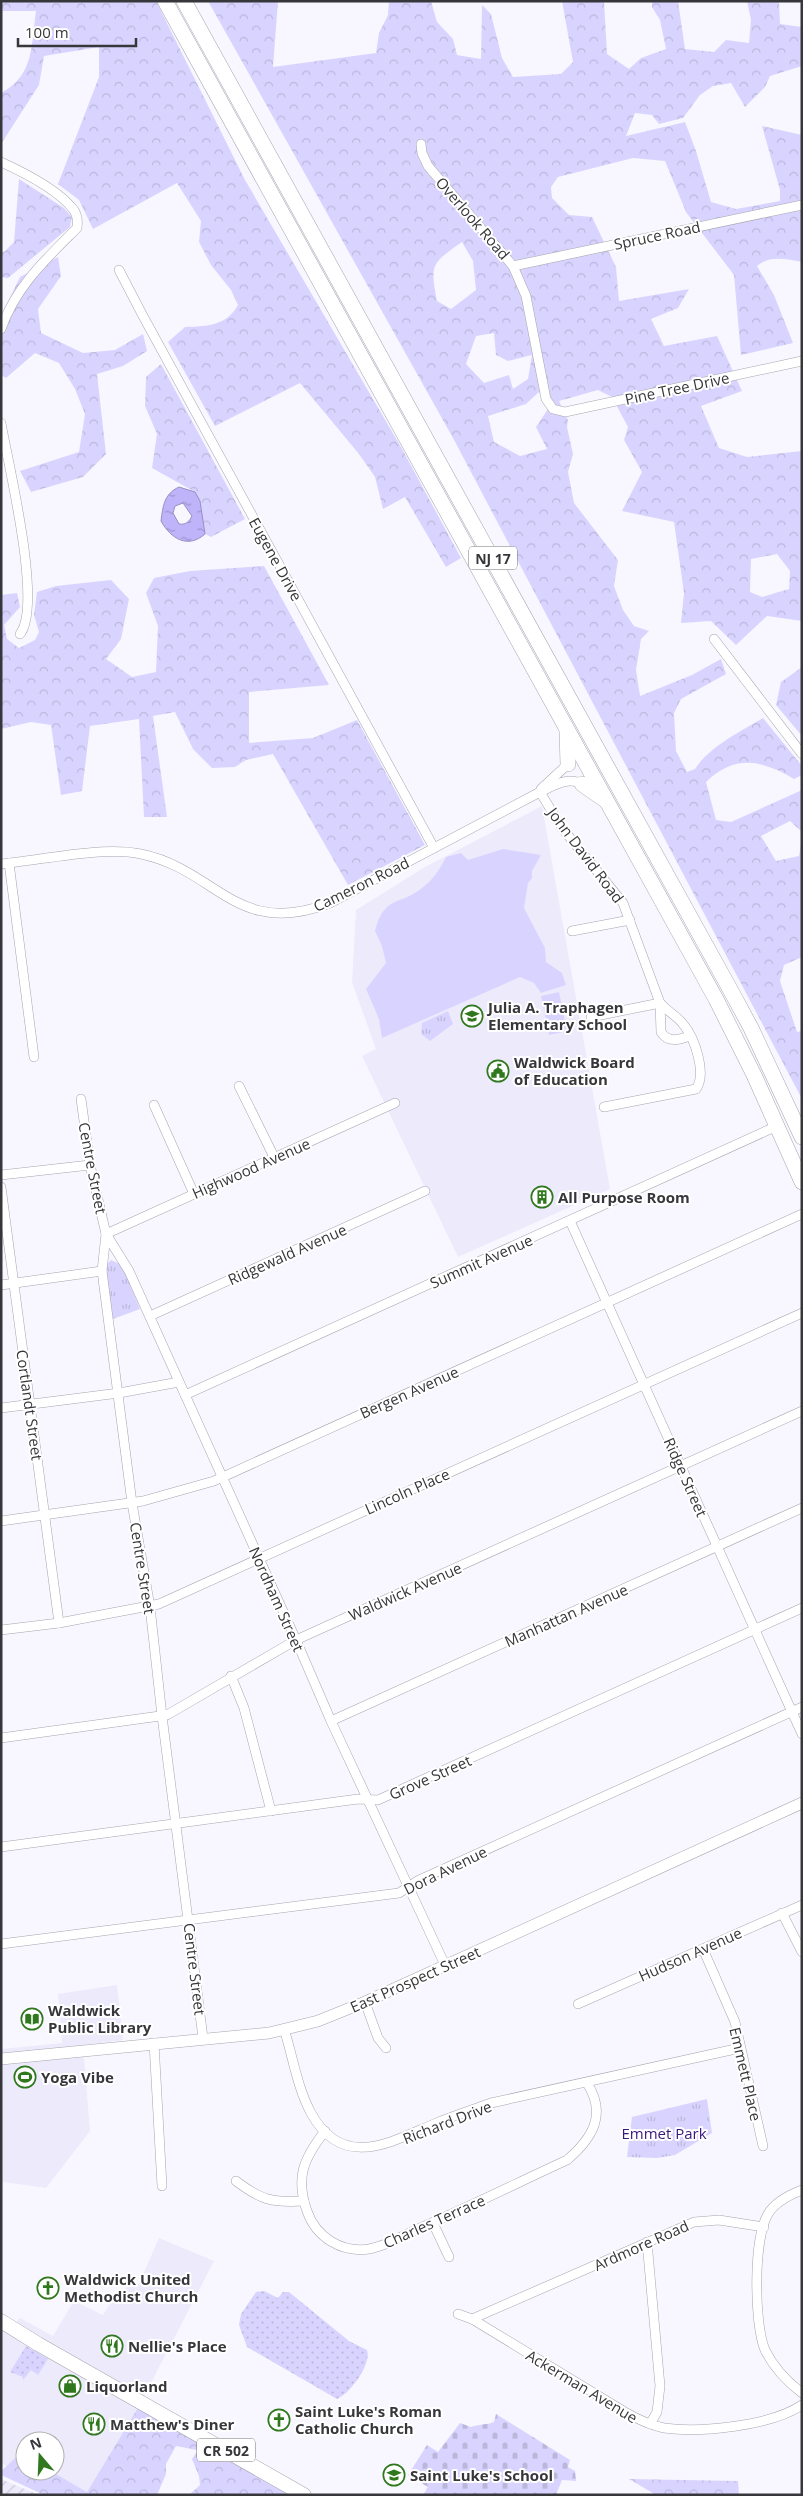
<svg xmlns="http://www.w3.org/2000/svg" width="803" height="2496" font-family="'Open Sans',sans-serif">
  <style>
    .built { fill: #edeafc }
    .industrial { fill: url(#industrial-furrows) }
    .grass { fill: url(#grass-dots) }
    .forest { fill: url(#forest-crowns); fill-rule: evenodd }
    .cemetery { fill: url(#cemetery-stones) }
    .park { fill: url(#park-tufts) }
    .pitch { fill: #d9d4ff }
    .water { fill: url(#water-ripples); stroke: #968ec1; fill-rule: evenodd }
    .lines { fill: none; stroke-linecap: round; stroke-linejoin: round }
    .minor-casing { stroke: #a6a5af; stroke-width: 10 }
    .tertiary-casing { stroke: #a6a5af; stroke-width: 12 }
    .primary-casing { stroke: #a6a5af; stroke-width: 15 }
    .trunk-casing { stroke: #a6a5af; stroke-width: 16 }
    .minor { stroke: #fff; stroke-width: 9 }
    .tertiary { stroke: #fff; stroke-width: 11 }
    .primary { stroke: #fff; stroke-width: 14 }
    .trunk { stroke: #fff; stroke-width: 15 }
    .labels { text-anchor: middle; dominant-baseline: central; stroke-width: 4; stroke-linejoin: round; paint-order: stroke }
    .shield { fill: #fff; stroke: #737376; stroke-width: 1 }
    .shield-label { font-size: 14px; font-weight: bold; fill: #37373b }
    .street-label { font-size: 15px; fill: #37373b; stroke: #fff }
    .poi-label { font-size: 15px; font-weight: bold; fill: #37373b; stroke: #fff; text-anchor: start }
    .park-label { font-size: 15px; fill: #3a177b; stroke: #fff }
  </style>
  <defs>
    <pattern id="industrial-furrows" width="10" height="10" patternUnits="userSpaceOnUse" patternTransform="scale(1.25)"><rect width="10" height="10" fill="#edeafc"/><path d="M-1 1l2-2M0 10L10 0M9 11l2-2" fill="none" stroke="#ccc9d9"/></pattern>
    <pattern id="grass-dots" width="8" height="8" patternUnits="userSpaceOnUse" patternTransform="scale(1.25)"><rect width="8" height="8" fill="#d9d4ff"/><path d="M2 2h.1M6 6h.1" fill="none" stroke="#bbb7db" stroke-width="1.8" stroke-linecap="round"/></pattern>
    <pattern id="forest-crowns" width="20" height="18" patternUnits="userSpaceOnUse" patternTransform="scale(1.25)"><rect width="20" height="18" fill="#d9d4ff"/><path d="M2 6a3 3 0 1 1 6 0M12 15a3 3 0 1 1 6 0" fill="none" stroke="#bbb7db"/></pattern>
    <pattern id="cemetery-stones" width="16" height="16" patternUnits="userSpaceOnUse" patternTransform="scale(1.25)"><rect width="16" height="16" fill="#d9d4ff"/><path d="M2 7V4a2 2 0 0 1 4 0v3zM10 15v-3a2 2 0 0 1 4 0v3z" fill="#bbb7db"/></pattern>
    <pattern id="park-tufts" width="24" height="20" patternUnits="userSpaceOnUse" patternTransform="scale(1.25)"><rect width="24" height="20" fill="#d9d4ff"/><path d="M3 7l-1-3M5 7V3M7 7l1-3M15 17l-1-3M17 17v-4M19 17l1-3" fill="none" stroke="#bbb7db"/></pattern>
    <pattern id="water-ripples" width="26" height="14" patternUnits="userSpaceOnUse" patternTransform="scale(1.25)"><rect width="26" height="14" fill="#bfb4fa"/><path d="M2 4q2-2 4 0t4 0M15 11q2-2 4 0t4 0" fill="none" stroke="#9c93cc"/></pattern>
  </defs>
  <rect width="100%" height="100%" fill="#f8f7ff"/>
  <g class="built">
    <path d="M542,806L610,1189L458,1257L362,1056L376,1049L352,982L356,910L425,867Z"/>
    <path d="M117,1985L123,2040L83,2045L90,2131L46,2188L3,2182L1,2198V2049L62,2043L58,1994Z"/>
    <path d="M159,2238L214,2261L139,2406L87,2492L51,2471H55V2441H25V2446L10,2468L1,2463V2329L8,2332L20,2318L53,2336L74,2301L103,2315L114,2297L129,2286L139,2284Z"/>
  </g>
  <path class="industrial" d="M1,2479L39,2495H1Z"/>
  <g class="grass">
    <path d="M264,2291L278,2298L283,2292H289L349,2341L367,2350C372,2364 350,2394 337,2399L247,2347L239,2325L241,2314L256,2292Z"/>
    <path d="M26,2346L48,2359L38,2375L31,2370L23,2380V2377L10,2372Z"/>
  </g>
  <g class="forest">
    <path d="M1,1H156L245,180L401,447L461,558L446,567L405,497L383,509L375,477L359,454L300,383L215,426L168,342L185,327C208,326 226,326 238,305L231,290L211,265L199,242L201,221L177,183L93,229L79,200L58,184L99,77V47L44,56L39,85L1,144V93C35,75 31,44 36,11H1Z"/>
    <path d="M208,1H278L273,67L376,53L379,33L388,15L389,1H431L437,22L453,39L457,55L481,59L482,5L491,14L502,58L513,77L561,74L573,62L562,1H604L607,54L629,69L641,58L666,49L660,20L652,7V1H678L685,49L714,52L726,40L749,43L751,20L747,1H779L780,24L802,27V66L770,76L765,87L745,107L731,83L713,86L700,95L683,118L659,124L652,115L635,113L626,136L685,122L696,151L711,202L736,209L780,201V190L762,126L802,135V262C785,259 770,255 757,266L774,295L793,343L741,355L734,275L686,212L665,161L633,158L558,177L551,187L552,198L569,215L592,217L616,267L619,301L689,289L678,308L651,319L664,346L717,336L742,391L701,406L719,448L747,457L802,451V621L767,616L736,645L711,621L681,623L684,593L674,522L622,511L642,472L624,440L628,427L612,397L598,390L559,401L568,420L567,427L573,454L568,472L574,503L618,560L614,586L623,610L634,626L649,631L641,639L636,670L640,696L692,675L721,659L726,674L681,699L674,713L676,751L687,772L695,769C710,746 740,732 763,718L802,766V775L794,779C762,760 735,754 706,782L716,820L731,822L802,790V832L790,821L761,836L776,861L799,856L802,839V957L784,965L780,981L797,1032L802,1031V1099L453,438ZM462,242L473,261L476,290L451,309L437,301C430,264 431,264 462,242ZM494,333L496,355L508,361L532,355L528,379L513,389L509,375L484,383L466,364L476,336ZM539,392L548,409L536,427L547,449L520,456L494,442L488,416L526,404ZM777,554L790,571L789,589L762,597L750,592L751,559Z"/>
    <path d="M19,179L64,208L72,217L70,227L8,278L1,277V251L4,252L14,242Z"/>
    <path d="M58,257L61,276L38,309L41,333L83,353L115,350L143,334L147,351L123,366L97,374L106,454L83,477L31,492L20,471L79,452L85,414L75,389L59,363L35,353L6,378L1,375V316L20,277Z"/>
    <path d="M161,364L245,519L211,537L205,534L200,501L195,492L152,468L157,434L145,406L146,377Z"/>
    <path d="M264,566L329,685L249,692V743L313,738L357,720L425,845L348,885L273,754L246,760L235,767L212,768L193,749L175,712L153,716L167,817H144L139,719L90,726L82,791L61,795L51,725L31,722L1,729V595L17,593L20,607L4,625L7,639L19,648L35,640L39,632L34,615L37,592L56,586L111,580L129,599L121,639L106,659L132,677L156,672L158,626L146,593L154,578L190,571Z"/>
    <path d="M802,667V736L776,705L781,682Z"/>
    <path d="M139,2406L293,2495H189L200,2485L199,2476L192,2459L196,2453L202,2451L176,2446L166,2464V2474L157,2495H44L1,2475V2471L21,2453L25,2456V2471H51L87,2492Z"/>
    <path d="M629,2479L738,2481L739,2495H656Z"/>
  </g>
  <path class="cemetery" d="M496,2414L570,2460L568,2467L575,2471L576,2481L562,2480L556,2495H423L428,2487L408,2475L427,2445L438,2452L460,2423L471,2427C479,2424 486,2425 494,2422Z"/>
  <g class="park">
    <path d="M448,1011L453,1024L430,1041L421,1034L422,1023Z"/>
    <path d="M111,1260L122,1265L140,1309L113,1319L105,1269L106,1265Z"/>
    <path d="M707,2099L712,2133L675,2155L657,2158L627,2157L632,2117Z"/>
  </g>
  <g class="pitch">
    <path d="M503,849L541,855L532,871V878L528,883L524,908L545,948L546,962L562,973L566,985L541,993L534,983L520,977L382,1038L379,1019L366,989L386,963L382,946L375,931C384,895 400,906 422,888C433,880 440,869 446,857L461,853L468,860Z"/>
    <path d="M559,992L567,1031L549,1035L541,996Z"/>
  </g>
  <path class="water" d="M179,487L195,492L200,501L205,534C188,549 171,539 161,521C163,506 164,494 179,487ZM183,503L192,516C189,522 186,525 179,524L173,513L175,506Z"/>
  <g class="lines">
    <g class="minor-casing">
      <g id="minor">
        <path d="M421,144L422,153L428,166L513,266L526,296L546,399L553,409L565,412L802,361"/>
        <path d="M1,162C23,172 58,190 73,209C78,215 78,221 77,228C46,259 16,286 1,329"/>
        <path d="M513,266L802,205"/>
        <path d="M119,270L143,316L434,848"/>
        <path d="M1,423C8,463 43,605 20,634"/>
        <path d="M714,639L802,754"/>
        <path d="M541,789L568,764"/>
        <path d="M540,792L562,828L623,903L660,1003L661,1032C668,1043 679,1040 689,1036"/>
        <path d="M9,863L34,1057"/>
        <path d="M1,864C43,860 100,846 141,854C218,870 236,939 330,903L540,792C553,786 568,776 582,784"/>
        <path d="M572,931L630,920"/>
        <path d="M591,1017L660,1003C667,1011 677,1016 683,1024C695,1038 707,1074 696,1089L604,1107"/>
        <path d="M239,1086L274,1157"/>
        <path d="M81,1099L90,1165L106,1234L102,1271L132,1503L150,1607L162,1716L203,2038"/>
        <path d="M395,1103L106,1234L129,1271L296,1640L331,1721L445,1965"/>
        <path d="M154,1105L194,1194"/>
        <path d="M1,1175L90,1165"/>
        <path d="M1,1187L59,1623"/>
        <path d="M570,1221L802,1734"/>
        <path d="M1,1285L102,1271"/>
        <path d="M150,1316L425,1191"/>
        <path d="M185,1395L777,1126"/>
        <path d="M1,1408L119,1393L179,1382"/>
        <path d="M1,1521L143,1501L214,1481L802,1214"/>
        <path d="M1,1630L59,1623L159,1604L802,1313"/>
        <path d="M231,1676L244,1708L271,1811"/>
        <path d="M331,1721L802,1508"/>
        <path d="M1,1738L167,1715L296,1640L802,1411"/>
        <path d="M1,1847L358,1799L378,1800L802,1608"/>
        <path d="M782,1913L802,1952"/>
        <path d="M1,1944L399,1893L419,1880L802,1707"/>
        <path d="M703,1949L735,2022L763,2146"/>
        <path d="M365,2002L378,2038L386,2048"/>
        <path d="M578,2004L802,1905"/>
        <path d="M284,2029C293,2057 297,2087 311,2113C342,2170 389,2143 434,2124C453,2116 472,2110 491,2103L740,2048"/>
        <path d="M154,2043L162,2186"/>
        <path d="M325,2131C304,2158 295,2177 307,2211C316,2237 341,2253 369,2249C387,2246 406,2234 422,2227C471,2206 519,2182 567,2160C593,2138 607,2114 587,2083"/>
        <path d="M236,2181C261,2200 272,2203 304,2201"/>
        <path d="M802,2190C789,2195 775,2202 768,2214C753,2239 754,2324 765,2350C774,2368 786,2381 802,2393"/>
        <path d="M433,2223L449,2257"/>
        <path d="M647,2242L660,2386L657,2412L650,2424"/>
        <path d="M458,2314L472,2319L625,2412C637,2419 650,2425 664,2428C700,2433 771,2426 802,2405"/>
        <path d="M472,2319L694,2222L719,2220L764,2227"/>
      </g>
    </g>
    <g class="tertiary-casing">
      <path id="tertiary" d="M1,2059L269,2033L318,2021L365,2002L802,1803"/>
    </g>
    <g class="primary-casing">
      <path id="primary" d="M1,2321L38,2344L304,2495"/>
    </g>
    <g class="trunk-casing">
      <g id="trunk">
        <path d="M165,1L716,999L754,1075L802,1182"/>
        <path d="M184,1L731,991L751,1028L802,1137"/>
        <path d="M567,731L568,764"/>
        <path d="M582,784L605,800"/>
      </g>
    </g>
    <use href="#minor" class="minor"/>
    <use href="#tertiary" class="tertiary"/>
    <use href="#primary" class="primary"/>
    <use href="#trunk" class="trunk"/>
  </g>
  <defs>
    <g id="school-ring" transform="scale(1.125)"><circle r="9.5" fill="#fff" stroke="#2f781e" stroke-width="1.5"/><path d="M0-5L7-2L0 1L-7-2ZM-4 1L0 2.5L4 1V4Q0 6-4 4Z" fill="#2f781e"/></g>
    <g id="civic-ring" transform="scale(1.125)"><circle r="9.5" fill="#fff" stroke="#2f781e" stroke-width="1.5"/><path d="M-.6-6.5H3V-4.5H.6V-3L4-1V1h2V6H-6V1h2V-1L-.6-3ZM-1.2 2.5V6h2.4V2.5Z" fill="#2f781e"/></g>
    <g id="building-ring" transform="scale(1.125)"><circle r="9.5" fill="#fff" stroke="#2f781e" stroke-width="1.5"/><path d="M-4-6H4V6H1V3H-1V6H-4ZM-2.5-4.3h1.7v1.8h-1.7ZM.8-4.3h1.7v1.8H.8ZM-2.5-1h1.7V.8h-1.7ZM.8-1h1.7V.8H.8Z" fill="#2f781e"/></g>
    <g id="library-ring" transform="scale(1.125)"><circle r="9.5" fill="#fff" stroke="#2f781e" stroke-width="1.5"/><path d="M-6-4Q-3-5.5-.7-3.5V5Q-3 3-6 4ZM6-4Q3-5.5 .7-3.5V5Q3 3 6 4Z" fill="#2f781e"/></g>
    <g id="stadium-ring" transform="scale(1.125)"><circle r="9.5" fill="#fff" stroke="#2f781e" stroke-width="1.5"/><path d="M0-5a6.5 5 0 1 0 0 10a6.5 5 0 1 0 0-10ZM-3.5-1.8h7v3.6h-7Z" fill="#2f781e"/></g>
    <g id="church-ring" transform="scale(1.125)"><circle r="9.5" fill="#fff" stroke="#2f781e" stroke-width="1.5"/><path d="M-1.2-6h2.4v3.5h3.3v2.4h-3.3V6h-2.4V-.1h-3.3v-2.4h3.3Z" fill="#2f781e"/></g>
    <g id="restaurant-ring" transform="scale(1.125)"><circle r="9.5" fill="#fff" stroke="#2f781e" stroke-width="1.5"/><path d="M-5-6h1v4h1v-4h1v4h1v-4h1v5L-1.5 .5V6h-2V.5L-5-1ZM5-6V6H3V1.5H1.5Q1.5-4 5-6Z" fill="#2f781e"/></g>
    <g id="shop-ring" transform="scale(1.125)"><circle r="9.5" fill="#fff" stroke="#2f781e" stroke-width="1.5"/><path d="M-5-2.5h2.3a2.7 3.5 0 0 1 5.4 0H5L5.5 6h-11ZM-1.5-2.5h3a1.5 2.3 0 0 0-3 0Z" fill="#2f781e"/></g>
  </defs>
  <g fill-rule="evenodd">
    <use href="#school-ring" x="472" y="1016"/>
    <use href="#civic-ring" x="498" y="1071"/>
    <use href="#building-ring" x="542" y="1197"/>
    <use href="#library-ring" x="32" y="2019"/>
    <use href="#stadium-ring" x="25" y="2077"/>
    <use href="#church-ring" x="48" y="2288"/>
    <use href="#restaurant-ring" x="112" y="2346"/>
    <use href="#shop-ring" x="70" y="2386"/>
    <use href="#church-ring" x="279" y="2420"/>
    <use href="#restaurant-ring" x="94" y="2424"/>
    <use href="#school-ring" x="394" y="2475"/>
  </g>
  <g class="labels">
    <g class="shield">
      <rect x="469" y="546.5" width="48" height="23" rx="4"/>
      <rect x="197" y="2438.5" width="58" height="23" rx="4"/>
    </g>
    <g class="shield-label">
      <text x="493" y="558">NJ 17</text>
      <text x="226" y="2450">CR 502</text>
    </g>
    <g class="street-label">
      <text transform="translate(473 218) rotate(49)">Overlook Road</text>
      <text transform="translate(657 235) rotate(-12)">Spruce Road</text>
      <text transform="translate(677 388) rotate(-12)">Pine Tree Drive</text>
      <text transform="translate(276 559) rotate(61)">Eugene Drive</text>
      <text transform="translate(586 855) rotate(53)">John David Road</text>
      <text transform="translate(361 884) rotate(-26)">Cameron Road</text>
      <text transform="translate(93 1168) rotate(79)">Centre Street</text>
      <text transform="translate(251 1168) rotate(-24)">Highwood Avenue</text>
      <text transform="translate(287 1254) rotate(-24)">Ridgewald Avenue</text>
      <text transform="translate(481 1261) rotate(-24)">Summit Avenue</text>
      <text transform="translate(409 1392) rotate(-24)">Bergen Avenue</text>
      <text transform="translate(30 1405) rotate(82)">Cortlandt Street</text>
      <text transform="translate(686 1477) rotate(66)">Ridge Street</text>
      <text transform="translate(407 1491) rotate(-24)">Lincoln Place</text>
      <text transform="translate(143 1568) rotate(81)">Centre Street</text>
      <text transform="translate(405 1591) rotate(-24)">Waldwick Avenue</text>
      <text transform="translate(277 1599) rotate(66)">Nordham Street</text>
      <text transform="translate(566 1615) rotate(-24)">Manhattan Avenue</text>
      <text transform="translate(430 1777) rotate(-24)">Grove Street</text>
      <text transform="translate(445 1870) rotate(-26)">Dora Avenue</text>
      <text transform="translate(690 1954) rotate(-24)">Hudson Avenue</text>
      <text transform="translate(195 1969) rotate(83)">Centre Street</text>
      <text transform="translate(415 1979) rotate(-24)">East Prospect Street</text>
      <text transform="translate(746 2074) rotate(77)">Emmett Place</text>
      <text transform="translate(447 2122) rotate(-21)">Richard Drive</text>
      <text transform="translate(434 2221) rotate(-24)">Charles Terrace</text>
      <text transform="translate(641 2245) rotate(-24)">Ardmore Road</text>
      <text transform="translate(582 2386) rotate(31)">Ackerman Avenue</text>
    </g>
    <g class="poi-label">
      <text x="488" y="1007">Julia A. Traphagen<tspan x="488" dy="17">Elementary School</tspan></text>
      <text x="514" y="1062">Waldwick Board<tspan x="514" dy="17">of Education</tspan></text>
      <text x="558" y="1197">All Purpose Room</text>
      <text x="48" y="2010">Waldwick<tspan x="48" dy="17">Public Library</tspan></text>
      <text x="41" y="2077">Yoga Vibe</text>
      <text x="64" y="2279">Waldwick United<tspan x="64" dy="17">Methodist Church</tspan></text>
      <text x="128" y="2346">Nellie's Place</text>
      <text x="86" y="2386">Liquorland</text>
      <text x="295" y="2411">Saint Luke's Roman<tspan x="295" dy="17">Catholic Church</tspan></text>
      <text x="110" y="2424">Matthew's Diner</text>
      <text x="410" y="2475">Saint Luke's School</text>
    </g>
    <g class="park-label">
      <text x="664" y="2133">Emmet Park</text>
    </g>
  </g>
  <rect width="803" height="2496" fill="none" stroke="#37373b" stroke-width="5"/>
  <g transform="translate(40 2456) rotate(341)"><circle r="24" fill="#ffffff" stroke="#afafb1"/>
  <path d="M0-4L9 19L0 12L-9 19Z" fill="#2f781e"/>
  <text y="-8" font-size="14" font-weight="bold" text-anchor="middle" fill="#37373b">N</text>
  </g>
  <path d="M18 38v8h118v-8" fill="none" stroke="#37373b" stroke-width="2.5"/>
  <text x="25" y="38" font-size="15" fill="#37373b" stroke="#ffffff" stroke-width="4" paint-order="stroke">100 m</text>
</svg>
